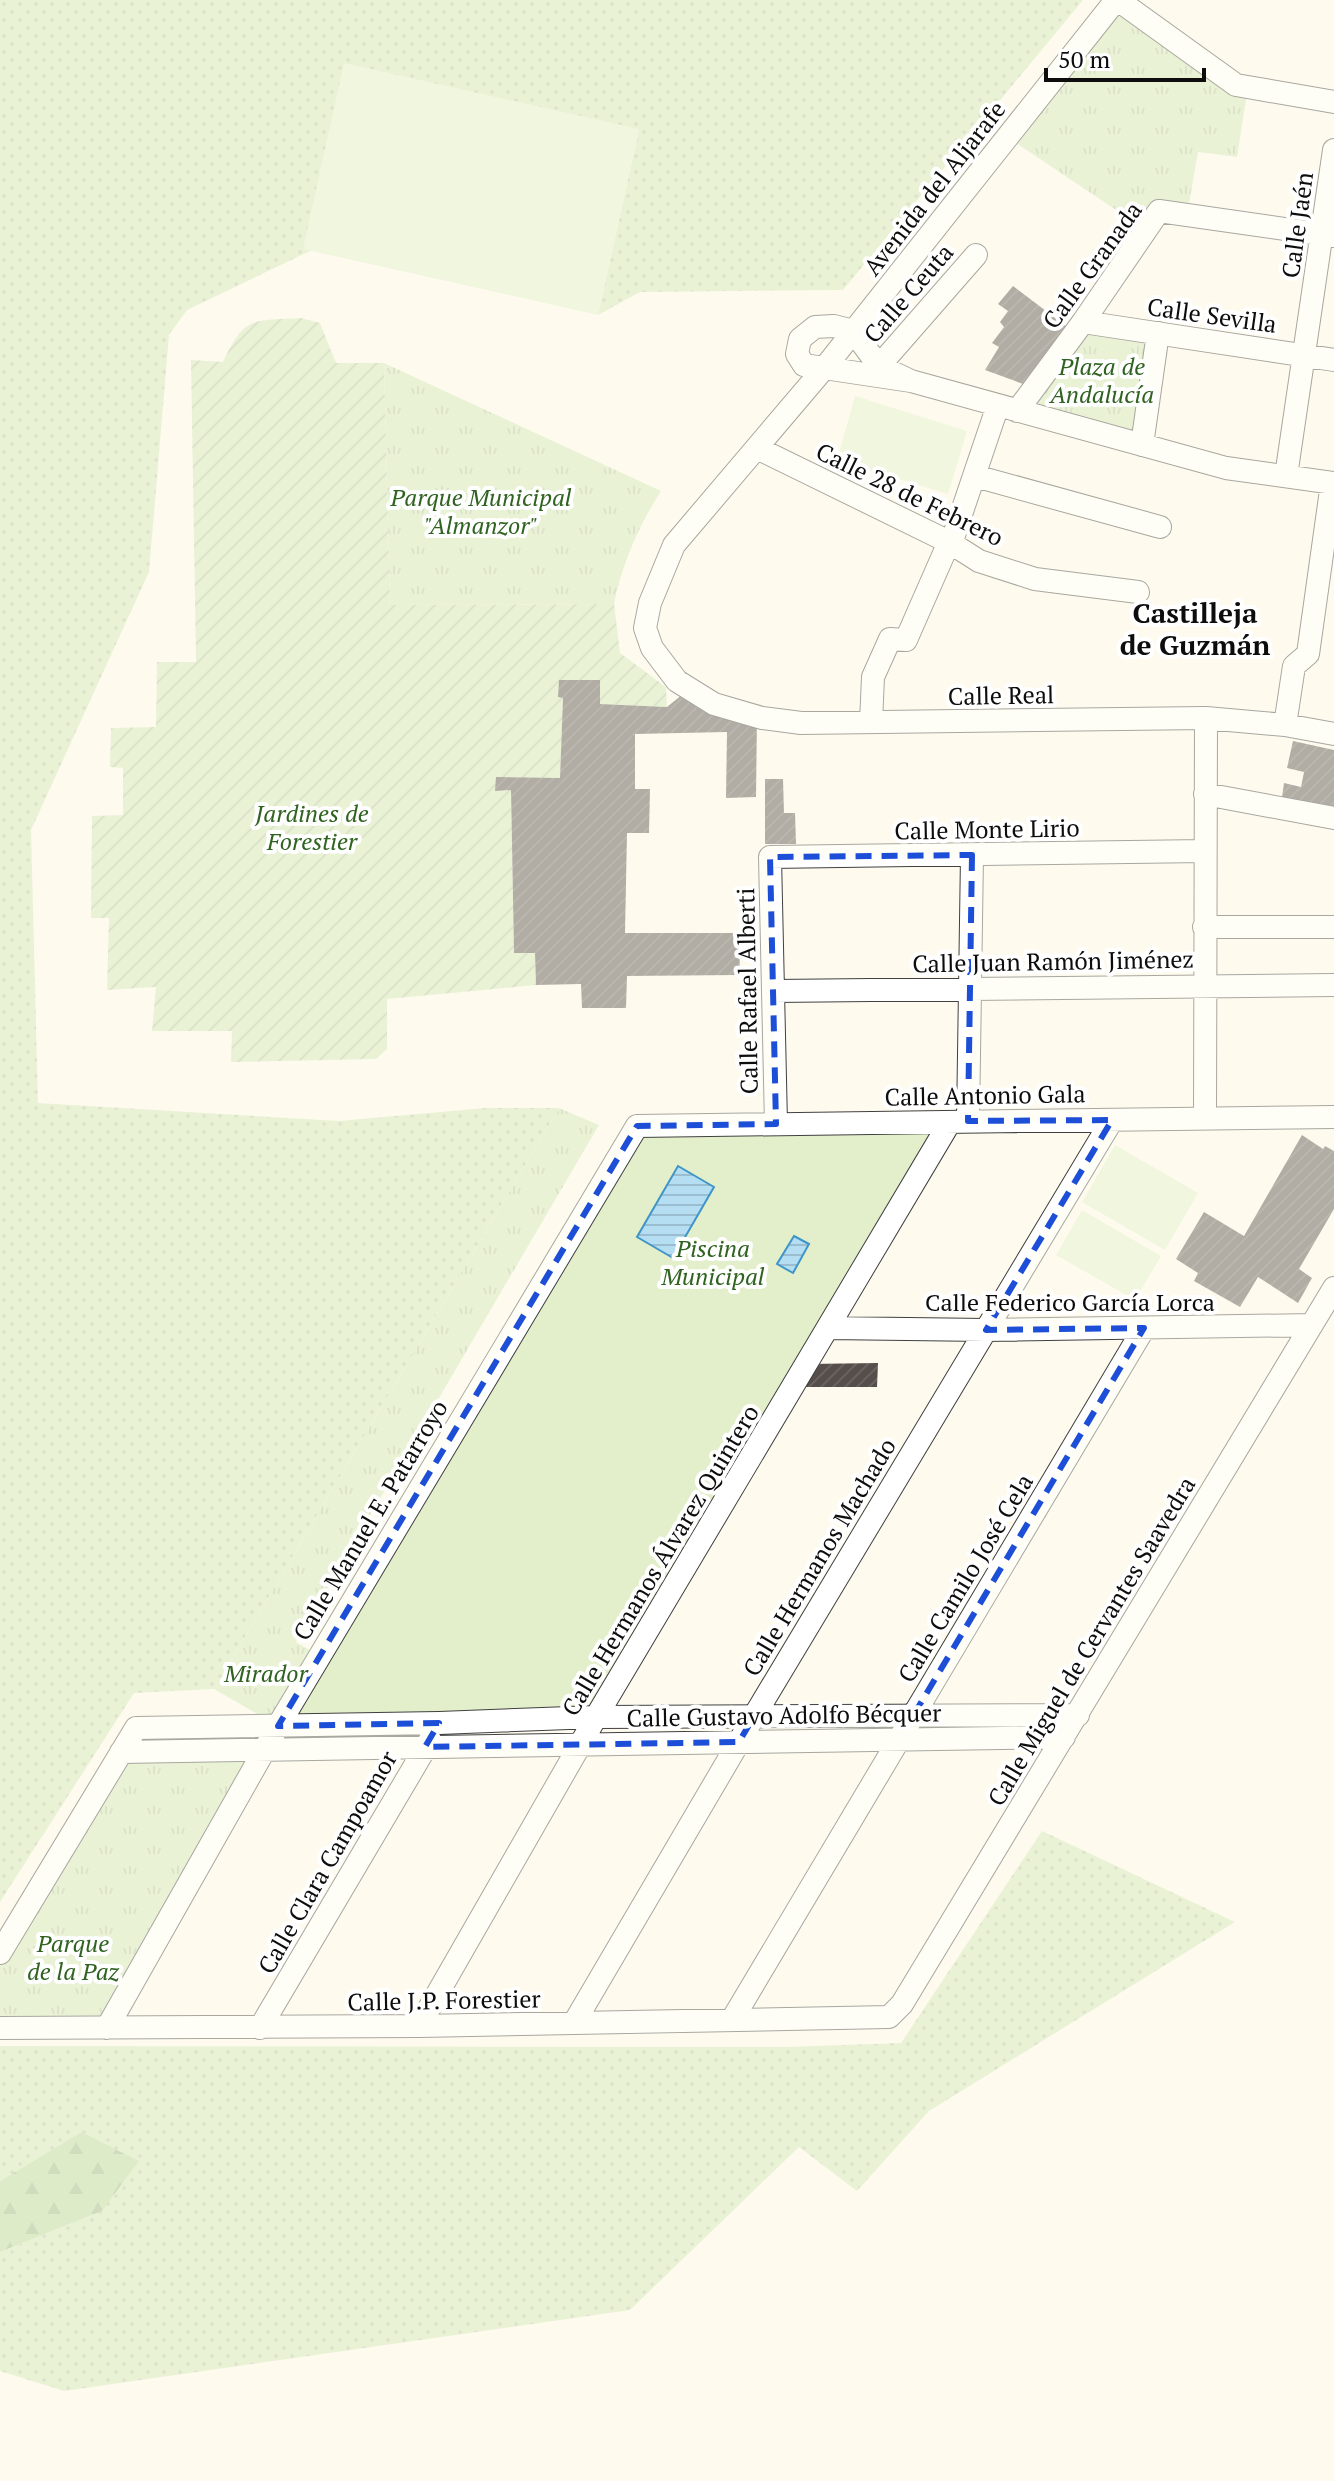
<svg xmlns="http://www.w3.org/2000/svg" width="1334" height="2481" font-family="'PT Serif',serif">
<defs>
<pattern id="grass-dots" width="8" height="8" patternUnits="userSpaceOnUse" patternTransform="scale(2)"><rect width="8" height="8" fill="#d2e7b9"/><path d="M2 2h.1M6 6h.1" fill="none" stroke="#b3c59e" stroke-width="1.8" stroke-linecap="round"/></pattern>
<pattern id="forest-firs" width="22" height="20" patternUnits="userSpaceOnUse" patternTransform="scale(2)"><rect width="22" height="20" fill="#b7d799"/><path d="M5 1l3.5 6h-7zM16 11l3.5 6h-7z" fill="#9cb783"/></pattern>
<pattern id="park-tufts" width="24" height="20" patternUnits="userSpaceOnUse" patternTransform="scale(2)"><rect width="24" height="20" fill="#d2e7b9"/><path d="M3 7l-1-3M5 7V3M7 7l1-3M15 17l-1-3M17 17v-4M19 17l1-3" fill="none" stroke="#b3c59e"/></pattern>
<pattern id="garden-furrows" width="10" height="10" patternUnits="userSpaceOnUse" patternTransform="scale(2)"><rect width="10" height="10" fill="#d2e7b9"/><path d="M-1 1l2-2M0 10L10 0M9 11l2-2" fill="none" stroke="#b3c59e"/></pattern>
<pattern id="water-rules" width="6" height="5" patternUnits="userSpaceOnUse" patternTransform="scale(2)"><rect width="6" height="5" fill="#b5def3"/><path d="M0 2.5h6" fill="none" stroke="#9abdcf"/></pattern>
<pattern id="building-hatch" width="6" height="6" patternUnits="userSpaceOnUse" patternTransform="scale(2)"><rect width="6" height="6" fill="#554e4a"/><path d="M-1 1l2-2M0 6l6-6M5 7l2-2" fill="none" stroke="#686360"/></pattern>
</defs>
<rect width="100%" height="100%" fill="#fefbee"/>
<path fill="url(#grass-dots)" d="M0 0H1083L843 290 640 292 598 315 639 129 310 251 187 310 169 335 149 572 31 830 38 1103 339 1121 485 1108H559L214 1689 134 1693 0 1902Z
M1042 1831 1235 1922 929 2111 857 2191 799 2147 630 2310 64 2391 0 2371V2252L102 2211 81 2132 0 2181V2046L786 2047 901 2043Z"/>
<path fill="url(#forest-firs)" d="M81 2132 139 2161 102 2211 0 2252V2181Z"/>
<path fill="url(#park-tufts)" d="M1116 0 1248 87 1237 157 1198 152 1187 215 1159 211 1146 230 1007 137Z
M1083 322 1158 333 1142 445 1017 411Z
M384 363 661 491C639 525 622 564 614 604L390 605Z
M559 1108 599 1125 296 1642 320 1656 278 1726 214 1689Z
M264 1749 107 2028H0V1953L121 1752Z"/>
<path fill="url(#garden-furrows)" d="M301 318 320 323 336 363H384L390 605 614 604 620 653 666 687 667 707 600 704V680L559 681 563 698 560 778H496V791L511 790 514 953H535L536 985 387 999V1049L376 1059 231 1062 232 1031H152L156 987 107 990 109 918H91L92 816 123 815V768L110 767 111 728 156 727 157 662H196L191 360 223 362C245 315 252 321 301 318Z"/>
<path fill="#e3efcb" d="M344 63 639 129 598 315 303 249Z
M855 396 967 431 948 494 837 460Z
M950 1122 596 1717 278 1726 637 1126Z
M1115 1145 1198 1193 1165 1250 1082 1202Z
M1082 1210 1161 1256 1135 1300 1056 1255Z"/>
<path fill="url(#water-rules)" stroke="#3f95c7" stroke-width="2" d="M678 1166 714 1187 673 1258 637 1237Z
M794 1236 809 1244 793 1273 777 1264Z"/>
<path fill="url(#building-hatch)" d="M1013 286 1075 333 1034 388 985 370 999 347 992 343 1004 327 1000 322 1008 311 998 304Z
M559 680H600V704L667 707 683 694 757 717 756 797 726 798 727 732 635 734V789H650L649 833H627L625 933H739L740 975 627 976 626 1008H582L581 984 536 985 535 953H514L511 790 495 791 496 777 560 778 563 698 558 697Z
M1293 741 1334 750V808L1282 797 1284 783 1301 787 1304 772 1287 768Z
M765 779H783L784 813H795L796 844H765Z
M1302 1135 1323 1149 1325 1146 1334 1151V1209L1299 1269 1312 1278 1298 1303 1258 1277 1240 1307 1194 1281 1198 1273 1176 1259 1204 1212 1244 1236Z
M878 1363 877 1387H793L807 1364Z"/>
<g fill="none" stroke-linecap="round" stroke-linejoin="round">
<g stroke="#404040" stroke-width="24">
<path id="minor" d="M1116 0 826 366 674 545 650 603 645 628 652 648 677 681 714 704 762 718 801 723 1206 718 1285 725 1334 734
M1118 0 1236 85 1334 102
M1083 322 1334 360
M879 366 976 255
M911 381 879 366 853 331 834 326 815 327 800 339 797 354 804 365 911 381 1226 468 1334 483
M1017 411 1083 322 1159 211 1334 236
M1142 445 1158 333
M757 448 949 542 979 561 1035 579 1138 592
M975 476 1160 527
M1286 476 1334 150
M951 544 998 405
M871 722 873 677 890 639 906 640 949 542
M1285 725 1294 666 1308 654 1332 483
M1205 794 1334 818
M1204 927H1334
M773 991 1334 985
M1205 1118 1206 718
M968 1121 972 855
M776 1124 770 857 1205 851
M828 1328 986 1330 1311 1325
M121 1752 1064 1737
M0 1953 136 1728 439 1723 596 1717 1078 1715
M732 2020 1144 1328
M574 2023 753 1718 1112 1120
M419 2026 596 1717 950 1122
M0 2028 419 2026 889 2017 902 2004 1334 1288
M107 2028 278 1726 637 1126 1334 1117
M260 2028 430 1740"/>
</g>
<use href="#minor" stroke="#fff" stroke-width="22"/>
</g>
<path d="M0 0H1334V2481H0ZM972 855 968 1121 1112 1120 986 1330 1144 1328 913 1716 753 1718 739 1742 425 1747 439 1723 278 1726 637 1126 776 1124 770 857Z" fill="#fefbee" fill-opacity=".55" fill-rule="evenodd"/>
<path fill="none" stroke="#1d4ed8" stroke-width="6" stroke-dasharray="16 10" stroke-linejoin="round" d="M972 855 968 1121 1112 1120 986 1330 1144 1328 913 1716 753 1718 739 1742 425 1747 439 1723 278 1726 637 1126 776 1124 770 857Z"/>
<g text-anchor="middle" dominant-baseline="central" stroke-width="8" stroke-linejoin="round" paint-order="stroke">
<g font-size="24" fill="#0d0d0d" stroke="#fff">
<text transform="translate(934 188) rotate(-52)">Avenida del Aljarafe</text>
<text transform="translate(1297 225) rotate(-82)">Calle Jaén</text>
<text transform="translate(1092 265) rotate(-54)">Calle Granada</text>
<text transform="translate(908 293) rotate(-49)">Calle Ceuta</text>
<text transform="translate(1212 315) rotate(8)">Calle Sevilla</text>
<text transform="translate(910 494) rotate(26)">Calle 28 de Febrero</text>
<text transform="translate(1001 695) rotate(-1)">Calle Real</text>
<text transform="translate(987 829) rotate(-1)">Calle Monte Lirio</text>
<text transform="translate(1053 961) rotate(-1)">Calle Juan Ramón Jiménez</text>
<text transform="translate(747 991) rotate(-91)">Calle Rafael Alberti</text>
<text transform="translate(985 1095) rotate(-1)">Calle Antonio Gala</text>
<text x="1070" y="1302">Calle Federico García Lorca</text>
<text transform="translate(370 1520) rotate(-59)">Calle Manuel E. Patarroyo</text>
<text transform="translate(819 1557) rotate(-59)">Calle Hermanos Machado</text>
<text transform="translate(660 1560) rotate(-59)">Calle Hermanos Álvarez Quintero</text>
<text transform="translate(965 1578) rotate(-59)">Calle Camilo José Cela</text>
<text transform="translate(1091 1641) rotate(-59)">Calle Miguel de Cervantes Saavedra</text>
<text transform="translate(784 1715) rotate(-1)">Calle Gustavo Adolfo Bécquer</text>
<text transform="translate(327 1862) rotate(-60)">Calle Clara Campoamor</text>
<text transform="translate(444 2000) rotate(-1)">Calle J.P. Forestier</text>
</g>
<g font-size="24" font-style="italic" fill="#306220" stroke="#fff">
<text x="1102" y="366">Plaza de<tspan x="1102" dy="28">Andalucía</tspan></text>
<text x="481" y="497">Parque Municipal<tspan x="481" dy="28">"Almanzor"</tspan></text>
<text x="312" y="813">Jardines de<tspan x="312" dy="28">Forestier</tspan></text>
<text x="713" y="1248">Piscina<tspan x="713" dy="28">Municipal</tspan></text>
<text x="266" y="1673">Mirador</text>
<text x="73" y="1943">Parque<tspan x="73" dy="28">de la Paz</tspan></text>
</g>
<g font-size="28" font-weight="bold" fill="#0d0d0d" stroke="#fff">
<text x="1195" y="612">Castilleja<tspan x="1195" dy="32">de Guzmán</tspan></text>
</g>
</g>
<path d="M1046 68v12h158v-12" fill="none" stroke="#0d0d0d" stroke-width="4"/>
<text x="1058" y="68" font-size="24" fill="#0d0d0d" stroke="#ffffff" stroke-width="6" paint-order="stroke">50 m</text>
</svg>
